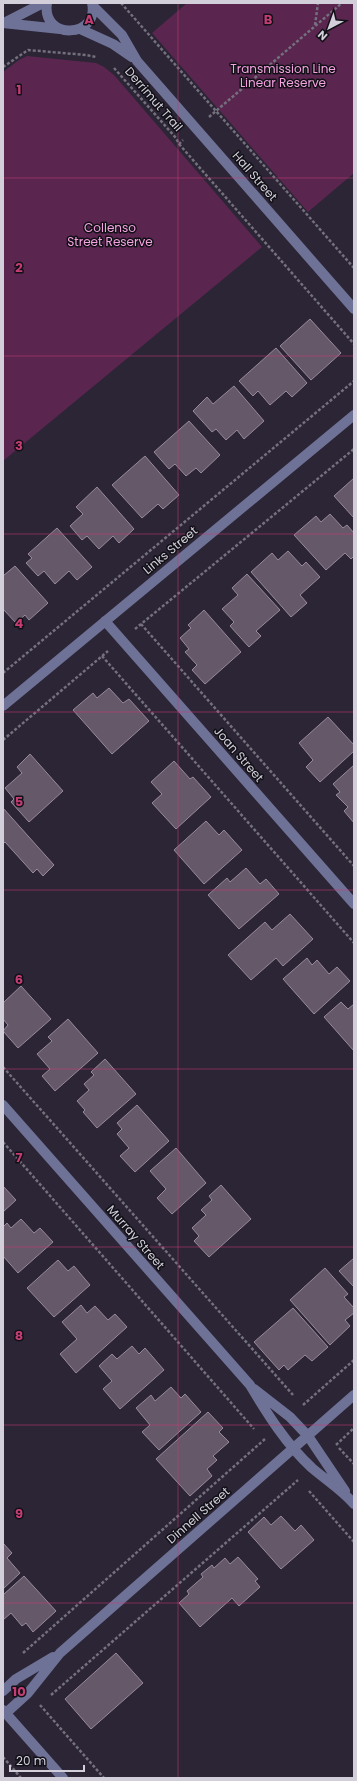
<svg xmlns="http://www.w3.org/2000/svg" width="357" height="1781" font-family="Poppins,sans-serif">
<rect width="100%" height="100%" fill="#2b2535"/>
<path fill="#5a264f" d="M187 3H354V173L308 212 152 33Z
M27 56 96 63 104 67 114 75 262 247 3 461V72L19 60Z"/>
<path fill="#655868" stroke="#988a9c" d="M310 319 341 353 311 380 280 346Z
M276 348 307 383 292 397 286 391 270 405 258 391 253 396 239 381Z
M234 386 264 421 244 439 237 430 226 440 216 429 212 432 193 411 207 397 213 404Z
M189 421 220 455 201 473 196 468 186 476 175 464 169 469 154 452Z
M145 456 179 495 163 509 158 504 142 518 112 485Z
M354 478V518L334 496Z
M97 487 134 529 119 543 113 536 99 549 87 536 82 540 70 526 83 514 76 507Z
M330 514 343 528 347 525 354 533V556L351 559 345 553 326 570 294 535 316 516 321 522Z
M57 528 92 567 77 580 69 571 55 584 44 571 38 576 26 563 32 558 28 554Z
M288 551 302 566 306 562 320 577 300 595 307 603 291 617 251 572 272 553 278 560Z
M15 566 48 603 29 620 25 615 16 623 3 609V576Z
M247 574 280 610 256 631 261 636 249 647 230 626 234 622 222 609 238 595 232 588Z
M204 610 241 652 205 684 192 670 197 665 185 652 189 649 180 638 191 628 188 625Z
M109 688 123 703 129 699 149 721 112 754 73 710 93 693 97 698Z
M328 717 354 745V751L320 782 306 767 313 760 299 743Z
M30 754 63 791 29 822 11 802 14 799 5 788 22 773 17 767Z
M174 761 190 779 193 777 211 797 176 829 152 803 162 794 151 782Z
M354 765V823L344 811 348 807 336 795 340 792 333 784Z
M3 808 54 865 43 876 37 869 33 873 5 842 3 844Z
M206 821 219 835 224 830 242 850 204 884 174 850Z
M246 868 260 884 266 879 279 894 239 929 208 895 227 878 230 882Z
M290 914 313 939 283 966 276 958 251 980 228 955 265 922 272 930Z
M307 958 312 965 317 960 329 974 337 967 350 981 314 1014 283 979Z
M21 986 51 1019 18 1048 3 1031 8 1025 3 1019V1003Z
M341 1002 348 1009 354 1004V1051L324 1017Z
M68 1019 98 1053 55 1091 42 1076 50 1069 37 1054 52 1041 48 1037Z
M105 1059 136 1094 97 1128 83 1112 85 1110 77 1101 89 1090 84 1084 94 1075 91 1072Z
M137 1105 169 1141 135 1172 120 1156 129 1148 117 1134 122 1129 117 1123Z
M176 1148 206 1183 172 1214 157 1198 166 1189 150 1171Z
M221 1185 251 1219 209 1257 194 1241 199 1236 192 1228 206 1215 201 1210 212 1200 209 1196Z
M3 1186 16 1200 3 1212Z
M21 1219 34 1233 40 1228 53 1242 18 1273 3 1256V1227L7 1223 11 1228Z
M354 1258V1287L339 1271Z
M58 1260 68 1271 74 1266 90 1285 54 1317 27 1288Z
M325 1268 348 1294 344 1297 354 1308V1313L345 1320 350 1326 330 1345 290 1300Z
M81 1305 87 1313 95 1306 108 1320 115 1314 127 1327 76 1373 60 1354 77 1339 62 1322Z
M293 1308 328 1347 312 1361 305 1355 288 1370 284 1365 279 1370 254 1342Z
M132 1346 139 1354 145 1348 164 1370 120 1409 103 1389 112 1381 99 1366 112 1354 117 1359Z
M171 1387 181 1398 185 1394 201 1412 159 1450 142 1432 150 1425 136 1408 151 1395 155 1401Z
M208 1412 223 1428 219 1432 229 1442 213 1456 217 1460 207 1469 212 1476 190 1496 156 1459Z
M281 1516 295 1531 301 1525 314 1540 281 1569 248 1532 264 1517 271 1525Z
M3 1543 12 1553 7 1558 20 1573 3 1589Z
M238 1557 258 1579 255 1581 260 1587 239 1606 232 1598 200 1627 179 1603 189 1594 187 1591 203 1577 201 1574 212 1565 214 1568 225 1558 230 1564Z
M24 1576 56 1611 33 1632 26 1623 22 1626 11 1613 3 1620V1595Z
M116 1653 143 1683 91 1729 65 1699Z"/>
<g fill="none" stroke-linecap="round" stroke-linejoin="round">
<path stroke="#74707d" stroke-width="2.5" stroke-dasharray="3 2" stroke-linecap="butt" d="M121 3 354 268
M315 25 318 3
M3 67 28 50 86 55 96 57
M114 68 176 138 179 144 183 140
M209 117 342 3
M179 144 354 344
M141 624 354 866
M135 629 354 449
M102 656 354 943
M3 673 354 381
M3 740 108 651
M3 1067 293 1395
M3 1142 254 1429
M303 1405 354 1360
M336 1445 354 1428
M339 1448 354 1464
M309 1491 354 1542
M23 1653 265 1439
M51 1695 298 1480
M40 1705 104 1778
M3 1757 21 1778"/>
<path stroke="#6f7297" stroke-width="10" d="M47 3C41 41 100 38 92 3
M93 6 122 35 137 61 354 309
M6 22 43 3
M3 23 60 29
M80 29 113 44 132 57
M105 621 354 904
M3 706 354 415
M3 1105 250 1385C268 1415 286 1444 312 1468 326 1480 342 1490 354 1504
M254 1389 290 1417 308 1436 345 1491
M3 1691 16 1679 53 1657
M3 1710 63 1778
M6 1713 28 1693 60 1653 354 1395"/>
</g>
<path fill="none" stroke="#c53d74" stroke-width="1" stroke-opacity="0.55" d="M178 3V1778M3 178H354M3 356H354M3 534H354M3 712H354M3 890H354M3 1069H354M3 1247H354M3 1425H354M3 1603H354"/>
<g text-anchor="middle" dominant-baseline="central" stroke-width="3" stroke-linejoin="round" paint-order="stroke">
<g font-size="12" fill="#f4a2e0" stroke="#121017">
<text x="283" y="68">Transmission Line<tspan x="283" dy="14">Linear Reserve</tspan></text>
<text x="110" y="227">Collenso<tspan x="110" dy="14">Street Reserve</tspan></text>
</g>
<g font-size="12" fill="#d2cfda" stroke="#121017">
<text transform="translate(154 99) rotate(49)">Derrimut Trail</text>
<text transform="translate(255 176) rotate(49)">Hall Street</text>
<text transform="translate(170 550) rotate(-40)">Links Street</text>
<text transform="translate(239 754) rotate(49)">Joan Street</text>
<text transform="translate(136 1237) rotate(49)">Murray Street</text>
<text transform="translate(198 1515) rotate(-41)">Dinnell Street</text>
</g>
</g>
<g font-size="13" text-anchor="middle" font-weight="bold" fill="#c53d74" stroke="#121017" stroke-width="3" stroke-linejoin="round" paint-order="stroke">
<text x="89" y="24">A</text>
<text x="268" y="24">B</text>
<text x="19" y="94">1</text>
<text x="19" y="272">2</text>
<text x="19" y="450">3</text>
<text x="19" y="628">4</text>
<text x="19" y="806">5</text>
<text x="19" y="984">6</text>
<text x="19" y="1162">7</text>
<text x="19" y="1340">8</text>
<text x="19" y="1518">9</text>
<text x="19" y="1696">10</text>
</g>
<rect width="357" height="1781" fill="none" stroke="#d2cfda" stroke-width="8"/>
<g transform="translate(329 28) rotate(221)" stroke="#121017" stroke-width="3" paint-order="stroke">
<path d="M0-3L7 15L0 10L-7 15Z" fill="#d2cfda"/>
<text y="-6" font-size="11" font-weight="bold" text-anchor="middle" fill="#d2cfda">N</text>
</g>
<path d="M10 1765v6h74v-6" fill="none" stroke="#d2cfda" stroke-width="2"/>
<text x="16" y="1765" font-size="12" fill="#d2cfda" stroke="#121017" stroke-width="3" paint-order="stroke">20 m</text>
</svg>
